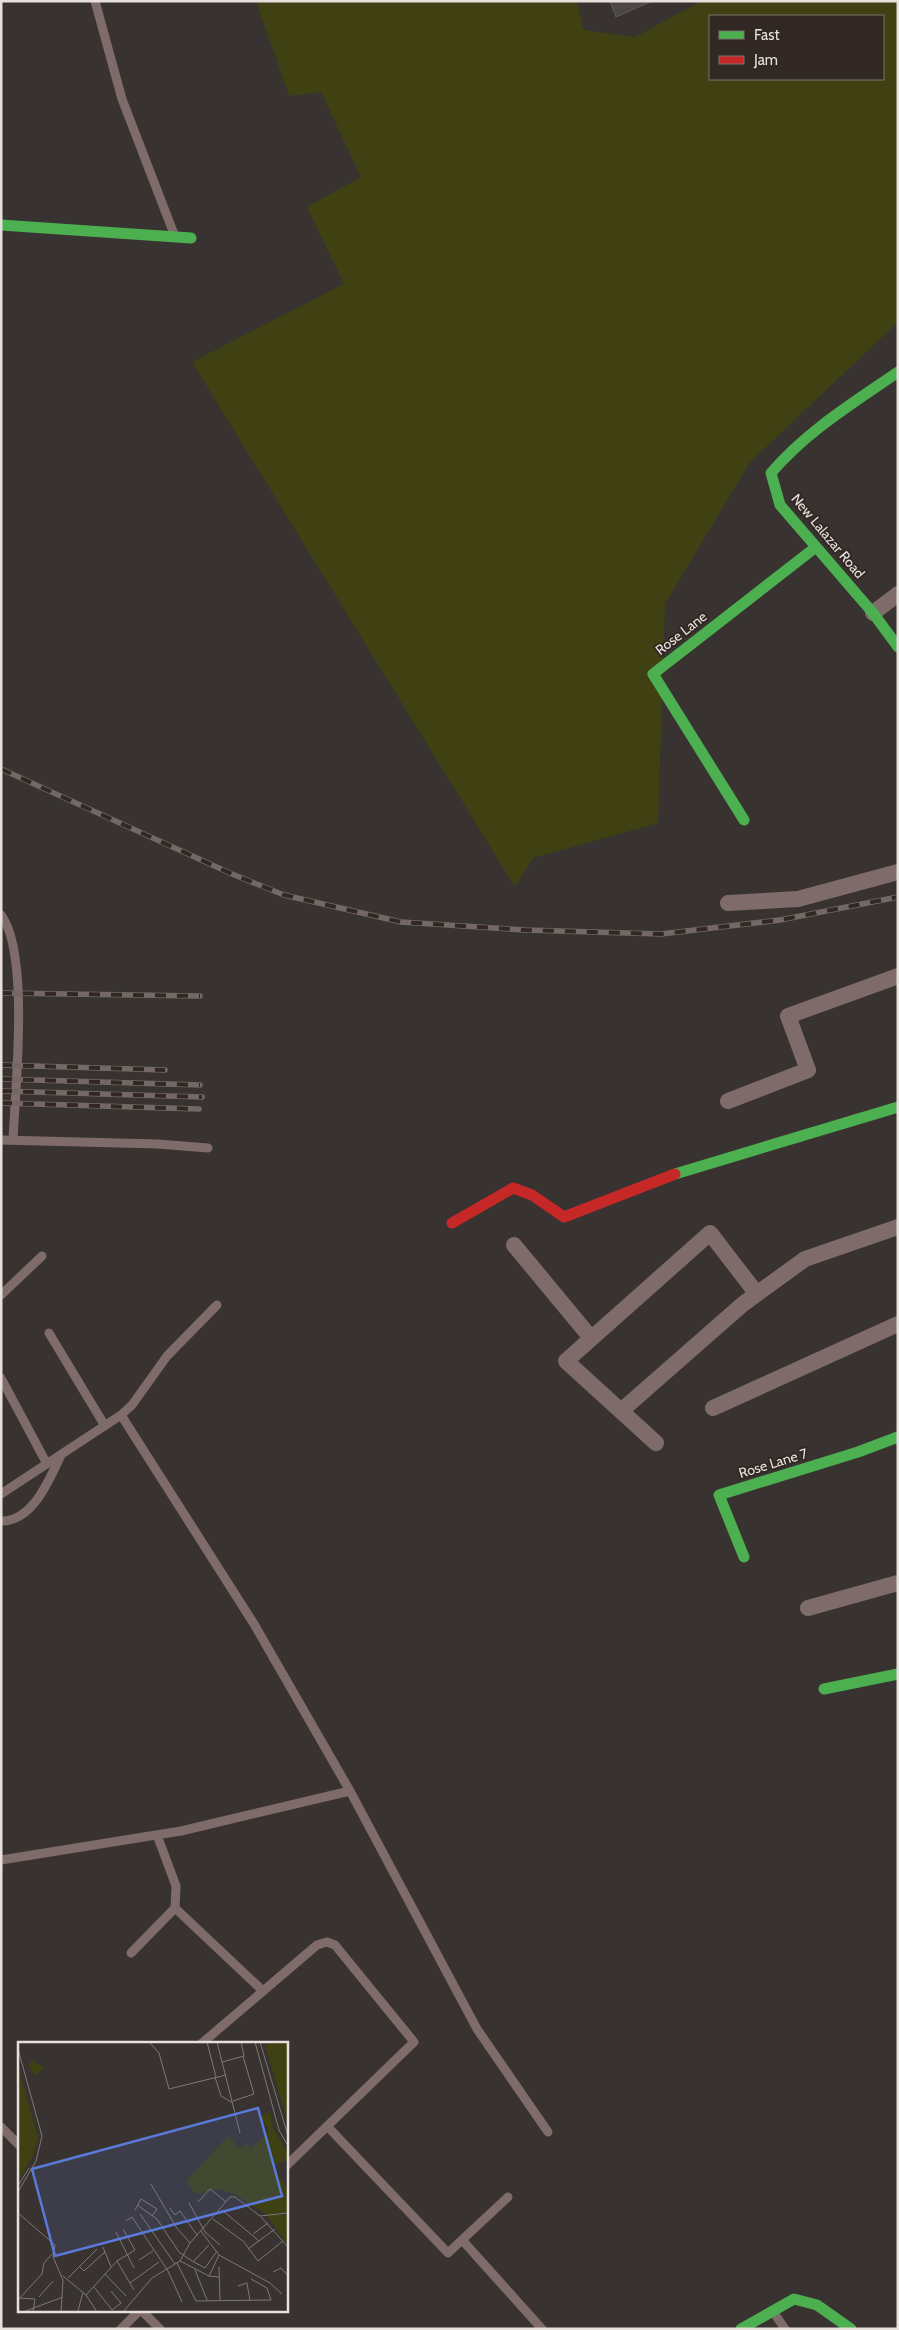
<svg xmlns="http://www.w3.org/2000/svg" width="899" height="2330" font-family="Cabin,sans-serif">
<rect width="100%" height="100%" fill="#383330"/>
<path fill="#3f4113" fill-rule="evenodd" d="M256 1H577L583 30 635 37 702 1H898V322L750 462 665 604 658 823 533 858 515 887 192 362 344 284 307 207 361 177 321 92 289 96ZM710 16H883V79H710Z"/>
<path fill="#4c4746" stroke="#615c5a" d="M610 1H652L616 17Z"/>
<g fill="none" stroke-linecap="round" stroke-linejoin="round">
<path stroke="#7f6c6a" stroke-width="9" d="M95 1 122 99 174 234
M1 915C30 953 15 1091 13 1140
M1 1140 158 1144 208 1148
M1 1295 42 1256
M49 1333 105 1426
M1 1378 47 1464
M121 1415 254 1624 350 1791 477 2029 548 2132
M1 1494 121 1415 132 1405 167 1356 217 1305
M1 1521C33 1522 50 1478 61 1455
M1 1860 181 1831 350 1791
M175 1908 262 1990
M131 1953 175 1908 176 1886 157 1835
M201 2044 317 1945 327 1942 335 1945 414 2042 286 2166
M327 2126 448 2253 508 2197
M1 2127 19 2145
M463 2241 542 2329
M142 2311 160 2329
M774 2313 785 2329
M121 2329 139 2311"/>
<path stroke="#7f6c6a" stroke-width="16" d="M873 613 898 594
M728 903 798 899 898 872
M728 1101 808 1070 788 1016 898 976
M514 1245 591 1338
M713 1408 898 1324
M621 1411 743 1304 805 1259 898 1227
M656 1443 566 1361 710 1233 757 1294
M808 1608 898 1583"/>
<path stroke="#4caf50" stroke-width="11" d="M1 225 191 238
M898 372C853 403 807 431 771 473L780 505 873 613 898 647
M744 820 653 674 816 547
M675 1174 898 1107
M744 1557 719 1495 858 1452 898 1437
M824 1689 898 1674
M741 2329 794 2299 817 2305 851 2329"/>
<path stroke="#c62828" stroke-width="11" d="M452 1223 513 1188 532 1195 564 1217 675 1174"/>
<g stroke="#746866" stroke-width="5.5">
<path id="rail" d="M1 769 232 874 284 895 401 922 525 930 661 934 780 920 898 897
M1 993 200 996
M1 1065 165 1070
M1 1079 200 1085
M1 1091 202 1097
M1 1103 199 1109"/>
</g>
<use href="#rail" stroke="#312823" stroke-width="4" stroke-dasharray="11" stroke-linecap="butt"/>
</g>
<g text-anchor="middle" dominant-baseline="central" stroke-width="4" stroke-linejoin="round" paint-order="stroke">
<g font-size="14" fill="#e7e0dd" stroke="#312823">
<text transform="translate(828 536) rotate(50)">New Lalazar Road</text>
<text transform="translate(681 633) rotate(-38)">Rose Lane</text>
<text transform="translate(773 1463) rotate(-17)">Rose Lane 7</text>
</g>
</g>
<g transform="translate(18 2042)">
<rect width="270" height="270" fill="#383330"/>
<path d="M270 0V82L247 3ZM14 18 27 26 17 34 10 24ZM0 24 20 95 16 111 0 140ZM252 69 255 86 270 111V118L253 124 270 147V170L253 172 270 173V203L248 172 215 151 199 147 178 152 168 139 210 94 222 107 228 102 233 106 251 89 242 75Z" fill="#3f4113"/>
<path fill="none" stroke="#7e7875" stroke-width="1" d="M131 0 141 11 151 47 208 33M189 0 198 35M199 0 222 91M237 0 261 88 270 104M242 0 270 94M0 7 24 94 18 119 0 150M204 20 226 14 223 0M197 35 203 54 215 61M215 59 236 52 225 14M133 142 158 185 172 201M0 144 11 126M180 160 192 147 208 160M171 161 187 190 202 203M119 163 139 177 161 210 174 219 187 226 199 209M152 166 157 173 162 169 179 193M117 168 123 157 139 167 134 174M204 168 241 199M0 171 37 203 35 215 45 238 43 270M122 172 157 222M243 175 270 205M195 177 226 200 240 219 265 199M108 179 114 175 150 229 164 260M183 189 201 213 191 234M98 190 116 226M235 192 250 181M85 205 93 225M230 207 257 187M201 213 252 241 264 252M121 218 135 209M99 219 116 248M162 219 191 234 201 235M175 220 191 203M159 221 178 259 253 258 249 246 233 237M61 224 66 229 87 210M201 225 202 259M177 228 189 258M255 230 263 226 270 234M87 232 108 254M45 234 68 253 79 270M50 236 79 207M112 241 141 220M220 244 229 241 232 259M76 245 94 268 103 261 93 249M68 253 99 219 117 208 105 187M21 255 35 239M2 256 17 257 15 270M0 258 24 232 26 221 35 211M60 269 65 250M5 270 45 255M105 270 134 236 162 219 172 201 212 155H217L242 174 270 171"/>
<path fill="#5a7ada" fill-opacity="0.15" stroke="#5a7ada" stroke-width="2.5" d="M240 66 264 154 37 214 14 127Z"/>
<rect width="270" height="270" fill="none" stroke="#e7e0dd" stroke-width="2.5"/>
</g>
<rect width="899" height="2330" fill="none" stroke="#e7e0dd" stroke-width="5"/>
<rect x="709" y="15" width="175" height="65" fill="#312823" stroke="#7a726d"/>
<rect x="719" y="31" width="25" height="8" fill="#4caf50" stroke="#7a726d"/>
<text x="754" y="40" font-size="15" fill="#e7e0dd">Fast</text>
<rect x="719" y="56" width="25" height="8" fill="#c62828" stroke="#7a726d"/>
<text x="754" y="65" font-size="15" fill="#e7e0dd">Jam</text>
</svg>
